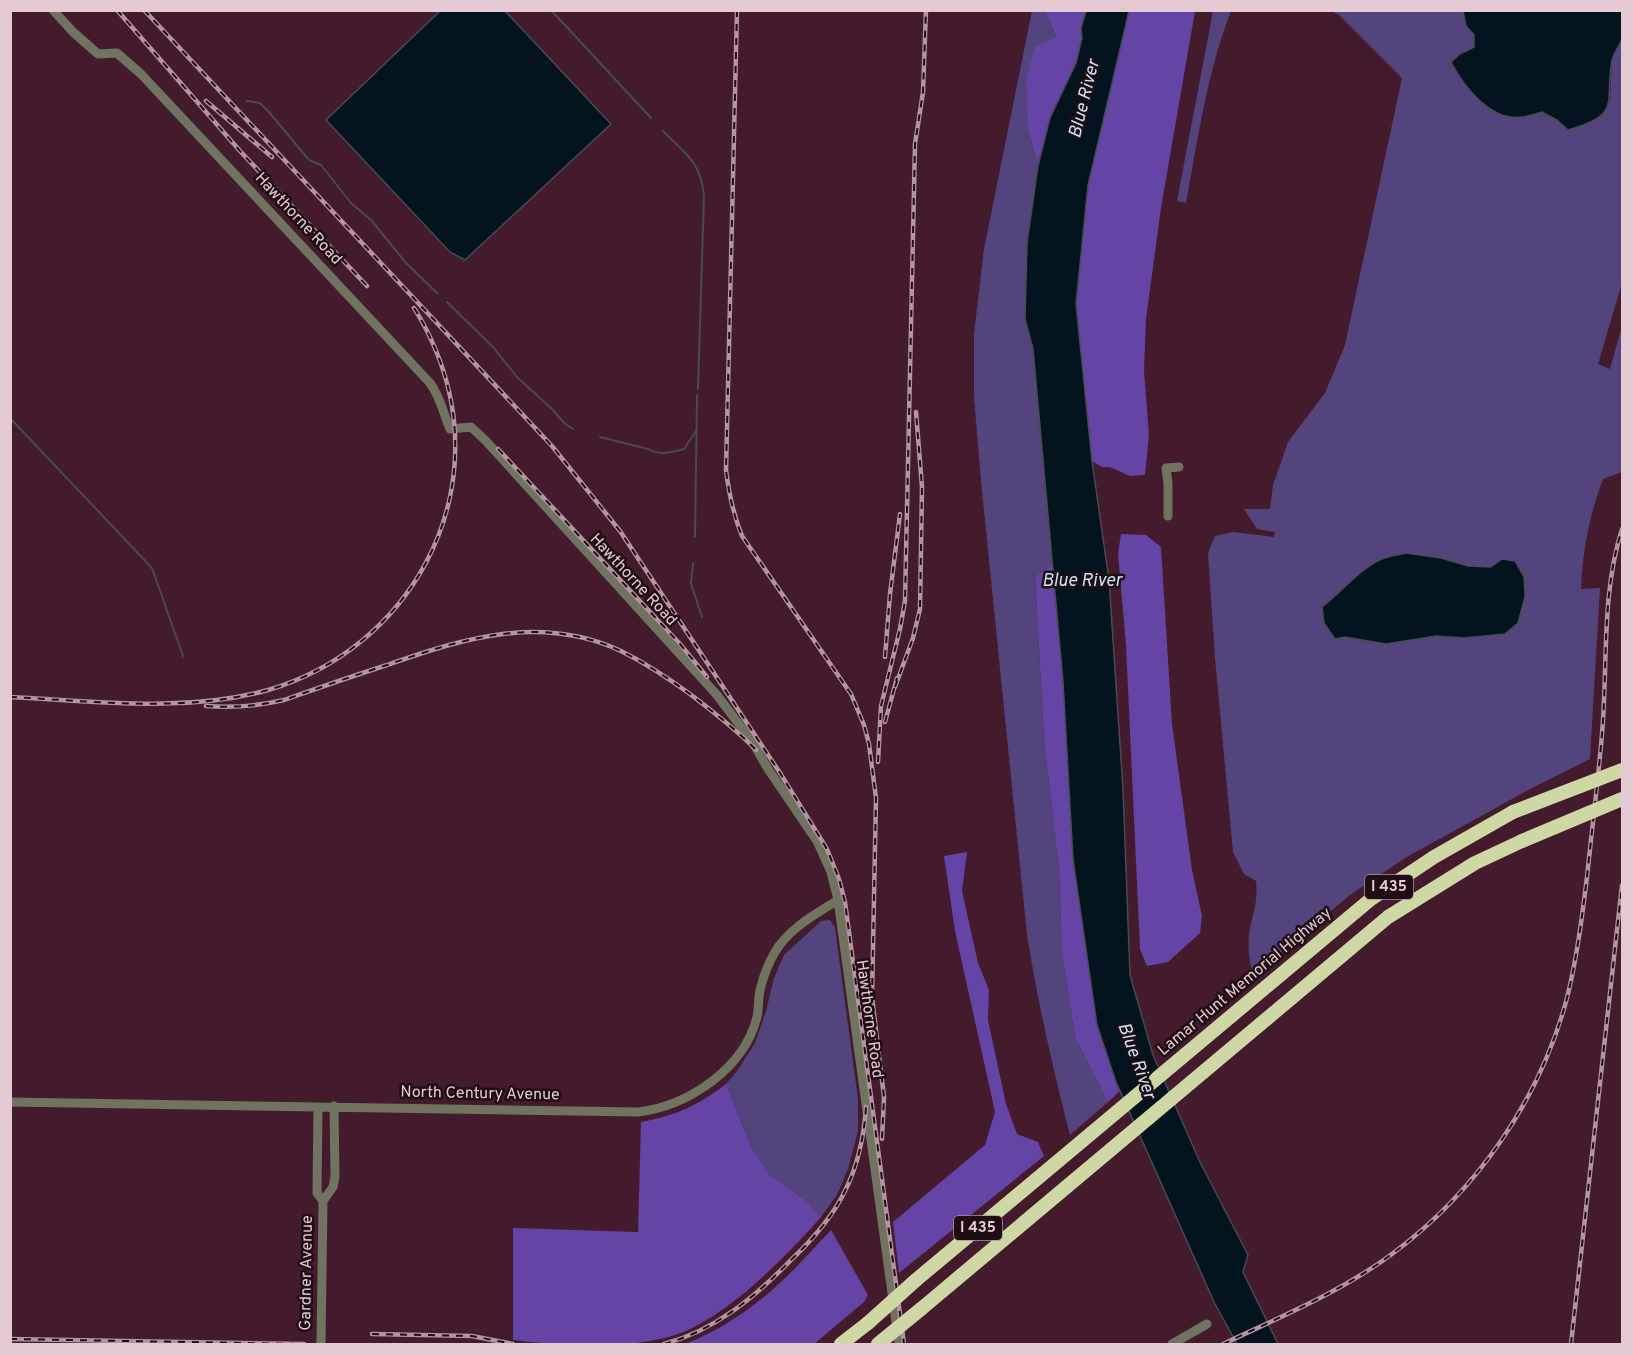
<svg xmlns="http://www.w3.org/2000/svg" width="1633" height="1355" font-family="Overpass,sans-serif">
<rect width="100%" height="100%" fill="#441b2d"/>
<path fill="#54447d" d="M1032 11H1045L1056 37 1028 130 1038 166 1027 243 1025 319 1033 349 1052 565 1035 578 1044 740 1059 872 1062 953 1075 1038 1108 1102 1070 1135C1053 1069 1038 1003 1027 935L981 481 974 397V334L984 249Z
M1213 11H1231C1207 73 1198 138 1186 203L1177 201Z
M1331 11H1463L1466 26 1474 35V47L1460 54 1451 62 1460 78 1477 97 1522 118 1542 112 1557 120 1568 129 1601 116 1610 102 1612 59 1622 37V283L1598 364 1610 369 1622 326V472L1603 479C1589 517 1583 548 1581 589L1600 588 1590 759 1532 788 1405 858 1350 895 1253 976C1249 960 1247 945 1250 928 1254 908 1258 903 1256 881L1244 874 1233 852 1215 658 1208 553 1215 536 1233 532 1274 537 1275 532 1257 529 1244 509H1270L1273 485 1288 442 1325 393 1345 345 1402 78 1339 15Z
M830 920 835 928 858 1099V1131L848 1169 837 1195 821 1217 807 1201 769 1174 750 1144 726 1084 737 1071 755 1043 766 1011 774 978 784 955 821 921Z"/>
<path fill="#6444a4" d="M1045 11H1086L1081 28 1082 38 1076 63 1050 118 1038 166 1028 130 1026 78 1035 47 1056 37Z
M1129 11H1195L1161 208 1146 319 1144 371 1149 435 1145 475 1130 476 1110 467H1102L1092 461 1076 304 1088 185Z
M1121 534 1146 535 1161 547 1172 724 1192 870 1202 916 1200 933 1168 962 1147 966 1140 949 1126 645 1118 554Z
M1052 565 1063 681 1116 1082 1120 1091 1108 1102 1075 1038 1062 953 1059 872 1044 740 1035 577Z
M967 852 962 891 978 963 989 990 988 1020 1006 1104 1017 1134 1038 1142 1044 1156 899 1273 893 1222 985 1145 995 1112 955 931 944 856Z
M726 1084 750 1144 769 1174 807 1201 821 1217C786 1257 723 1321 672 1336 622 1350 564 1346 513 1340V1228L638 1232 641 1122C677 1115 697 1106 726 1084Z
M831 1230 868 1295 864 1302 814 1344H685C728 1328 768 1297 799 1264 810 1253 820 1241 831 1230Z"/>
<path fill="#04141e" stroke="#484a54" stroke-width="1.5" d="M505 11 611 124 465 260 450 252 326 120 440 11Z
M1086 11H1129L1088 185 1076 304 1092 461 1109 580 1123 789 1130 975 1153 1055 1199 1160 1248 1255 1243 1272 1278 1344H1237L1214 1302 1116 1082 1097 1025 1073 859 1063 681 1033 349 1025 319 1027 243 1038 166 1050 118 1076 63 1082 38 1081 28Z
M1463 11H1622C1623 19 1624 30 1622 39 1619 46 1614 53 1612 60 1604 104 1623 114 1568 130L1557 120 1542 112C1536 114 1529 116 1523 117 1491 122 1464 87 1451 62L1460 54 1474 47V35L1466 26Z
M1406 553 1441 558 1468 566 1491 567 1502 559 1515 561 1524 577 1525 597 1518 623 1505 634 1464 638 1436 636 1386 644 1345 637 1335 639 1324 623 1322 607C1342 592 1359 569 1382 559 1389 556 1398 555 1406 553Z"/>
<g fill="none" stroke-linecap="round" stroke-linejoin="round">
<path stroke="#484a54" stroke-width="2" d="M551 10 651 118
M247 101 260 103 269 112 309 160 321 165 351 203 371 220 406 263 437 293
M663 131C685 153 701 162 704 196L698 389
M447 302 493 347 517 377 553 410 564 423 573 429
M10 418 152 568 183 656
M600 437 648 449C660 456 672 452 684 449L696 431
M695 537 697 395
M693 563 691 584 702 617"/>
<path stroke="#6f735f" stroke-width="9" d="M53 10 73 32 98 54 117 53 141 74 430 383C441 398 443 413 450 429L471 427 486 441 717 695 753 743 768 769 817 841 831 872 838 900 899 1344
M1168 516V483L1166 468 1179 467
M10 1102 638 1112C688 1106 744 1069 757 1017 759 1009 758 999 760 990 763 978 769 962 775 952 789 928 816 914 838 900
M318 1107 317 1193 323 1201
M321 1344 323 1201 333 1187 335 1177 334 1106
M1172 1344 1207 1324"/>
<path stroke="#cfd7a5" stroke-width="14" d="M916 1280 1371 899 1434 857 1513 812
M921 1309 1388 917 1475 863 1522 841
M841 1344 868 1323"/>
<g stroke="#b494a1" stroke-width="4.5">
<path id="rail" d="M117 10 240 151 367 286
M144 10 552 446 620 531 780 773 827 849 839 879 845 902 904 1344
M737 10 726 470C729 494 733 514 742 536L851 694 864 725 869 744 876 798 872 997 884 1097 882 1139
M206 101 272 157
M498 449 680 644 707 677
M885 657 890 594 900 514
M895 687 913 638 920 609 922 487 916 412
M10 697C95 701 185 713 268 690 409 649 491 501 440 361 433 342 425 325 414 308
M206 706C233 708 258 706 284 700 318 688 353 676 387 665 464 638 541 614 621 651 645 663 668 678 690 694 713 712 736 729 756 750
M885 722 897 678
M878 762 881 706 900 629 905 601 915 144 923 92 926 10
M372 1334 472 1336 513 1344
M10 1339 304 1344
M664 1344C716 1330 755 1297 792 1259 813 1239 832 1218 845 1191 858 1165 864 1137 866 1107
M1223 1344C1280 1317 1341 1292 1392 1254 1476 1192 1540 1100 1567 998 1577 958 1582 917 1587 877 1592 829 1598 782 1602 734 1608 666 1601 595 1622 529
M1571 1344 1622 885"/>
</g>
<use href="#rail" stroke="#1f0d14" stroke-width="2" stroke-dasharray="7" stroke-linecap="butt"/>
<path stroke="#cfd7a5" stroke-width="14" d="M1513 812 1622 770
M1522 841 1622 799
M868 1323 916 1280
M878 1344 921 1309"/>
</g>
<g text-anchor="middle" dominant-baseline="central" stroke-width="5" stroke-linejoin="round" paint-order="stroke">
<g fill="#1f0d14" stroke="#aa919a" stroke-width="1.5">
<rect x="1365" y="875" width="48" height="24" rx="4.5"/>
<rect x="954" y="1216" width="48" height="24" rx="4.5"/>
</g>
<g font-size="15" font-weight="bold" fill="#e5c9d3">
<text x="1389" y="887">I 435</text>
<text x="978" y="1228">I 435</text>
</g>
<g font-size="16" fill="#e5c9d3" stroke="#1f0d14">
<text transform="translate(298 219) rotate(47)">Hawthorne Road</text>
<text transform="translate(633 580) rotate(47)">Hawthorne Road</text>
<text transform="translate(1245 982) rotate(-40)">Lamar Hunt Memorial Highway</text>
<text transform="translate(869 1019) rotate(82)">Hawthorne Road</text>
<text transform="translate(480 1094) rotate(1)">North Century Avenue</text>
<text transform="translate(307 1273) rotate(-89)">Gardner Avenue</text>
</g>
<g font-size="18" font-style="italic" fill="#cae4f5" stroke="#1f0d14">
<text transform="translate(1085 99) rotate(-76)">Blue River</text>
<text x="1082" y="581">Blue River</text>
<text transform="translate(1136 1061) rotate(70)">Blue River</text>
</g>
</g>
<rect width="1633" height="1355" fill="none" stroke="#e5c9d3" stroke-width="24"/>
</svg>
